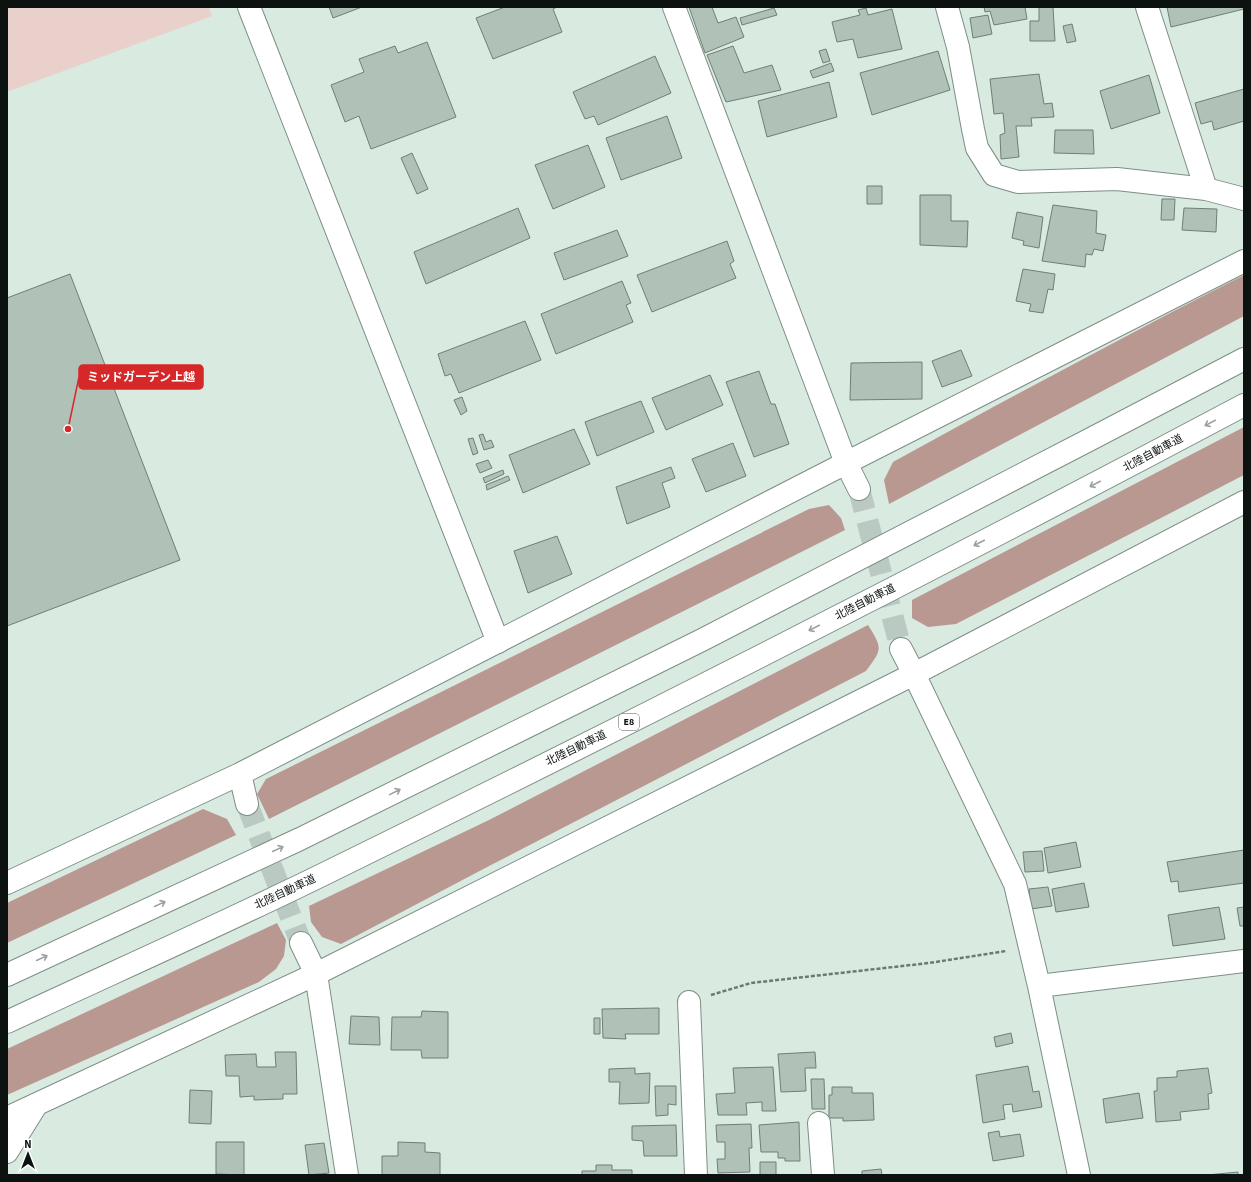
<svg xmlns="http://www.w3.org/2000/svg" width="1251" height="1182" font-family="'Source Sans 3','Noto Sans JP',sans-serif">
<rect width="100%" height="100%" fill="#d9eae1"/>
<path fill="#ead0cb" d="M7 7H209L212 16 7 92Z"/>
<path fill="#b99892" d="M1244 275V316L889 504 884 480 893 462 995 406 1170 313Z
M1244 427V475L956 624 928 627 912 618V600Z
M829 505 841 518 845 530 269 819 257 794 266 779 809 509Z
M868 625C883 649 882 649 866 671L491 865 341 944 322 937 311 922 309 906 489 820Z
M203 809 227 819 236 835 7 943V903Z
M277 923 286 940 284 956 276 969 259 982 7 1095V1049Z"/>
<path fill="#b0c1b8" stroke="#6f7f76" d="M329 7H362L333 18Z
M505 7H557L553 9 562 32 493 59 476 18Z
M689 7H712L718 23 736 17 744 37 705 53Z
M984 7H1025L1027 19 994 25 990 11 985 12Z
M1039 7H1053L1055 41H1030V21H1039Z
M1167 7H1244V9L1171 27Z
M774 8 777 15 742 25 740 18Z
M866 8 868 15 892 9 902 49 858 58 853 39 837 42 832 22 860 15 858 10Z
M988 15 992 34 973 38 970 18Z
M1072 24 1076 41 1067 43 1063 26Z
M427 42 456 117 371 149 359 116 345 122 331 85 364 72 359 59 395 46 398 53Z
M733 46 744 73 772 65 781 90 726 102 707 55Z
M826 49 830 61 823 63 819 51Z
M938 51 950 90 872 115 860 73Z
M655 56 671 93 598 125 594 116 585 119 573 92Z
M831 63 834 71 813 78 810 71Z
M1039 74 1044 104 1052 103 1054 117 1031 118 1032 126H1016L1019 157 1001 159 1000 135 1005 133 1003 113 994 114 990 79Z
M1149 75 1160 113 1111 129 1100 91Z
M829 82 837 117 767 137 758 101Z
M1244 89V121L1214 130 1212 121 1201 124 1195 103Z
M667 116 682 158 621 180 606 138Z
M1055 130H1093L1094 154 1054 153Z
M588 145 605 187 553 209 535 165Z
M412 153 428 189 417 194 401 158Z
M867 186H882V204H867Z
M920 195H951V221H968L967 247 920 245Z
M1162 199H1175L1174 220H1161Z
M1053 205 1097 211 1096 233 1106 235 1103 251 1094 249 1092 255 1086 254 1085 267 1042 261Z
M518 208 530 238 426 284 414 252Z
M1184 208 1217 209 1216 232 1182 230Z
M1017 212 1043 217 1039 248 1023 245 1024 241 1012 238Z
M617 230 628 256 564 280 554 253Z
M727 241 734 261 730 264 736 278 652 312 637 275Z
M1023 269 1055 274 1053 290 1048 289 1043 313 1029 311 1031 304 1016 301Z
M70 274 180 560 7 626V298Z
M622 281 631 303 626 305 633 322 556 354 541 314Z
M525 321 541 360 459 393 451 374 445 376 438 354Z
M961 350 972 376 942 387 932 361Z
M922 362V399L850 400 851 363Z
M759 371 771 404H775L789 444 754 457 726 382Z
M710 375 723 405 666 430 652 398Z
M462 397 467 411 461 415 454 400Z
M641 401 654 432 597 456 585 422Z
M574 429 590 464 523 493 509 455Z
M483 434 486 442 491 440 494 447 484 450 479 435Z
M473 438 478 453 473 455 468 439Z
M733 443 746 476 706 492 692 459Z
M488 460 492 468 480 473 476 464Z
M671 467 675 478 662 483 670 507 627 524 616 487Z
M503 470 504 474 485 483 483 478Z
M508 476 510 480 487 490 486 485Z
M557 536 572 574 528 593 514 551Z
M1076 842 1081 867 1048 873 1044 848Z
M1244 850V883L1179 892 1178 881 1171 882 1167 862Z
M1042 851 1044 871 1025 872 1023 852Z
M1084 883 1089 907 1056 912 1052 889Z
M1048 887 1052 906 1031 909 1029 889Z
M1219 907 1225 939 1173 946 1168 915Z
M1244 907V926H1240L1237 908Z
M659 1008V1034H625L626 1039 603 1038 602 1009Z
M422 1011 448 1012V1058H422L421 1050H391L392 1017H421Z
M351 1016 379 1017 380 1045 349 1044Z
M594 1018H600V1034H594Z
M1011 1033 1013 1043 996 1047 994 1037Z
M275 1052H296L297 1094H283V1099L254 1100V1096L240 1097 239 1076H226L225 1055 256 1054 257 1067H276Z
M815 1052 816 1068H805L806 1091 781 1092 778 1054Z
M1028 1066 1033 1092 1039 1091 1042 1107 1013 1112 1012 1104 1003 1105 1005 1119 983 1123 976 1075Z
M773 1067 776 1111H762V1102L746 1103 747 1115H718L716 1094 735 1093 733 1068Z
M635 1068V1074L650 1073 649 1103 619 1104 620 1082H609V1069Z
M1208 1068 1212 1093 1208 1094 1209 1109 1180 1112 1181 1120 1156 1122 1154 1091H1157V1078L1177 1077V1071Z
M811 1079H824L825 1109H812Z
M655 1086H676V1105L668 1104V1115L656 1116Z
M832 1087H852V1093H873L874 1120 843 1121V1118H829V1095H832Z
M190 1090 212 1091 211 1124 189 1123Z
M1139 1093 1143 1118 1106 1123 1103 1099Z
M799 1122 800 1161H785V1158H778V1152H761L759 1125Z
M751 1124 752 1148H749L750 1172 718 1173 717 1159H725V1142H717L716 1125Z
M676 1125 677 1156H644L643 1141 632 1140V1126Z
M999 1131 1000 1137 1020 1134 1024 1156 993 1161 988 1133Z
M216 1142H244V1175L216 1174Z
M398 1142 425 1143V1152L440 1153V1175H382V1156H398Z
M324 1143 329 1173 309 1175 305 1145Z
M760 1162H776V1175H760Z
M596 1165H612V1170H632V1175H582V1171H596Z
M881 1169 882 1175H862V1171Z
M1238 1172V1175H1207Z"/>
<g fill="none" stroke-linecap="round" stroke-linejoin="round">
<path stroke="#bacac2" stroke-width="22" stroke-dasharray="22 11" stroke-linecap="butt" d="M859 489 901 649
M247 804 301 943"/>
<g stroke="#7d8e85" stroke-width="24">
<path id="minor" d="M674 7 846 463 859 489
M947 7 958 47 973 129 977 148 994 175 1018 182 1117 179 1206 189 1244 199
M1147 7 1206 189
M901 649 914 674 1015 884 1039 986 1079 1175
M240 774 247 804
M7 883 240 774 846 463 1244 261
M301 943 316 974 347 1175
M1039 986 1244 961
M689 1002 696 1175
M7 1118 316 974 914 674 1244 502
M819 1123 823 1175
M7 1152 37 1104"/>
</g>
<g stroke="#7d8e85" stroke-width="24">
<path id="tertiary" d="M249 7 498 642"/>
</g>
<g stroke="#7d8e85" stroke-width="24">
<path id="motorway" d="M7 975 300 839 702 640 1087 441 1244 359
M7 1022C112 973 218 926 322 875 632 723 939 567 1244 405"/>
</g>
<path stroke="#6d7872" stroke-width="2.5" stroke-dasharray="4 2" stroke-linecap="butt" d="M711 995 751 983 929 963 1006 951"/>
<use href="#minor" stroke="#fff" stroke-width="22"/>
<use href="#tertiary" stroke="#fff" stroke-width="22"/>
<use href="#motorway" stroke="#fff" stroke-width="22"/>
</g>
<defs><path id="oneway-shaft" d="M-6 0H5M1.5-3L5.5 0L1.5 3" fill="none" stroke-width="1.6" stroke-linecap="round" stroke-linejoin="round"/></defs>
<g stroke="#9ea09f">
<use href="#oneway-shaft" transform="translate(1210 423) rotate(152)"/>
<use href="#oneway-shaft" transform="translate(1095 484) rotate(153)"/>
<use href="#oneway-shaft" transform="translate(979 543) rotate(153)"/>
<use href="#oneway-shaft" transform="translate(814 628) rotate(153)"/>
<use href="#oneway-shaft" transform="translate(395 792) rotate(-26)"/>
<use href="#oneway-shaft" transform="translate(278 849) rotate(-25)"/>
<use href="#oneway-shaft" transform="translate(160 904) rotate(-25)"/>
<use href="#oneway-shaft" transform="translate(42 958) rotate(-25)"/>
</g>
<g text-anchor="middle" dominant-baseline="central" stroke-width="3" stroke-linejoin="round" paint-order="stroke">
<rect fill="#fff" stroke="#555957" stroke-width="1" x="619" y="714" width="20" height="16" rx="3"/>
<g font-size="10" font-weight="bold" fill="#0c120f">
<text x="629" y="722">E8</text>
</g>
<g font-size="11" fill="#0c120f" stroke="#fff">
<text transform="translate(1153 453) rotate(-28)">北陸自動車道</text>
<text transform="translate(865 602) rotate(-27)">北陸自動車道</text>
<text transform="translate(576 748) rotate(-26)">北陸自動車道</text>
<text transform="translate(285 892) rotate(-25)">北陸自動車道</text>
</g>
</g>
<path fill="none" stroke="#d62828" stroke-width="1.5" d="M68 429L79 377"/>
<circle fill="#d62828" stroke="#fff" stroke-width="1.5" cx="68" cy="429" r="4"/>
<rect fill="#d62828" stroke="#d62828" stroke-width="1.5" x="79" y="365" width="124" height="24" rx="4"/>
<g font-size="12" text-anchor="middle" font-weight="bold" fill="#fff">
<text x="141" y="381">ミッドガーデン上越</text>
</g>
<rect width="1251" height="1182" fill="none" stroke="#0c120f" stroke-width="16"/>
<g transform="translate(28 1154)" stroke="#ffffff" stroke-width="3" paint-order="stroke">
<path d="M0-3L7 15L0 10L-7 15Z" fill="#0c120f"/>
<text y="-6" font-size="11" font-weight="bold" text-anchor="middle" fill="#0c120f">N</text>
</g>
</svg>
